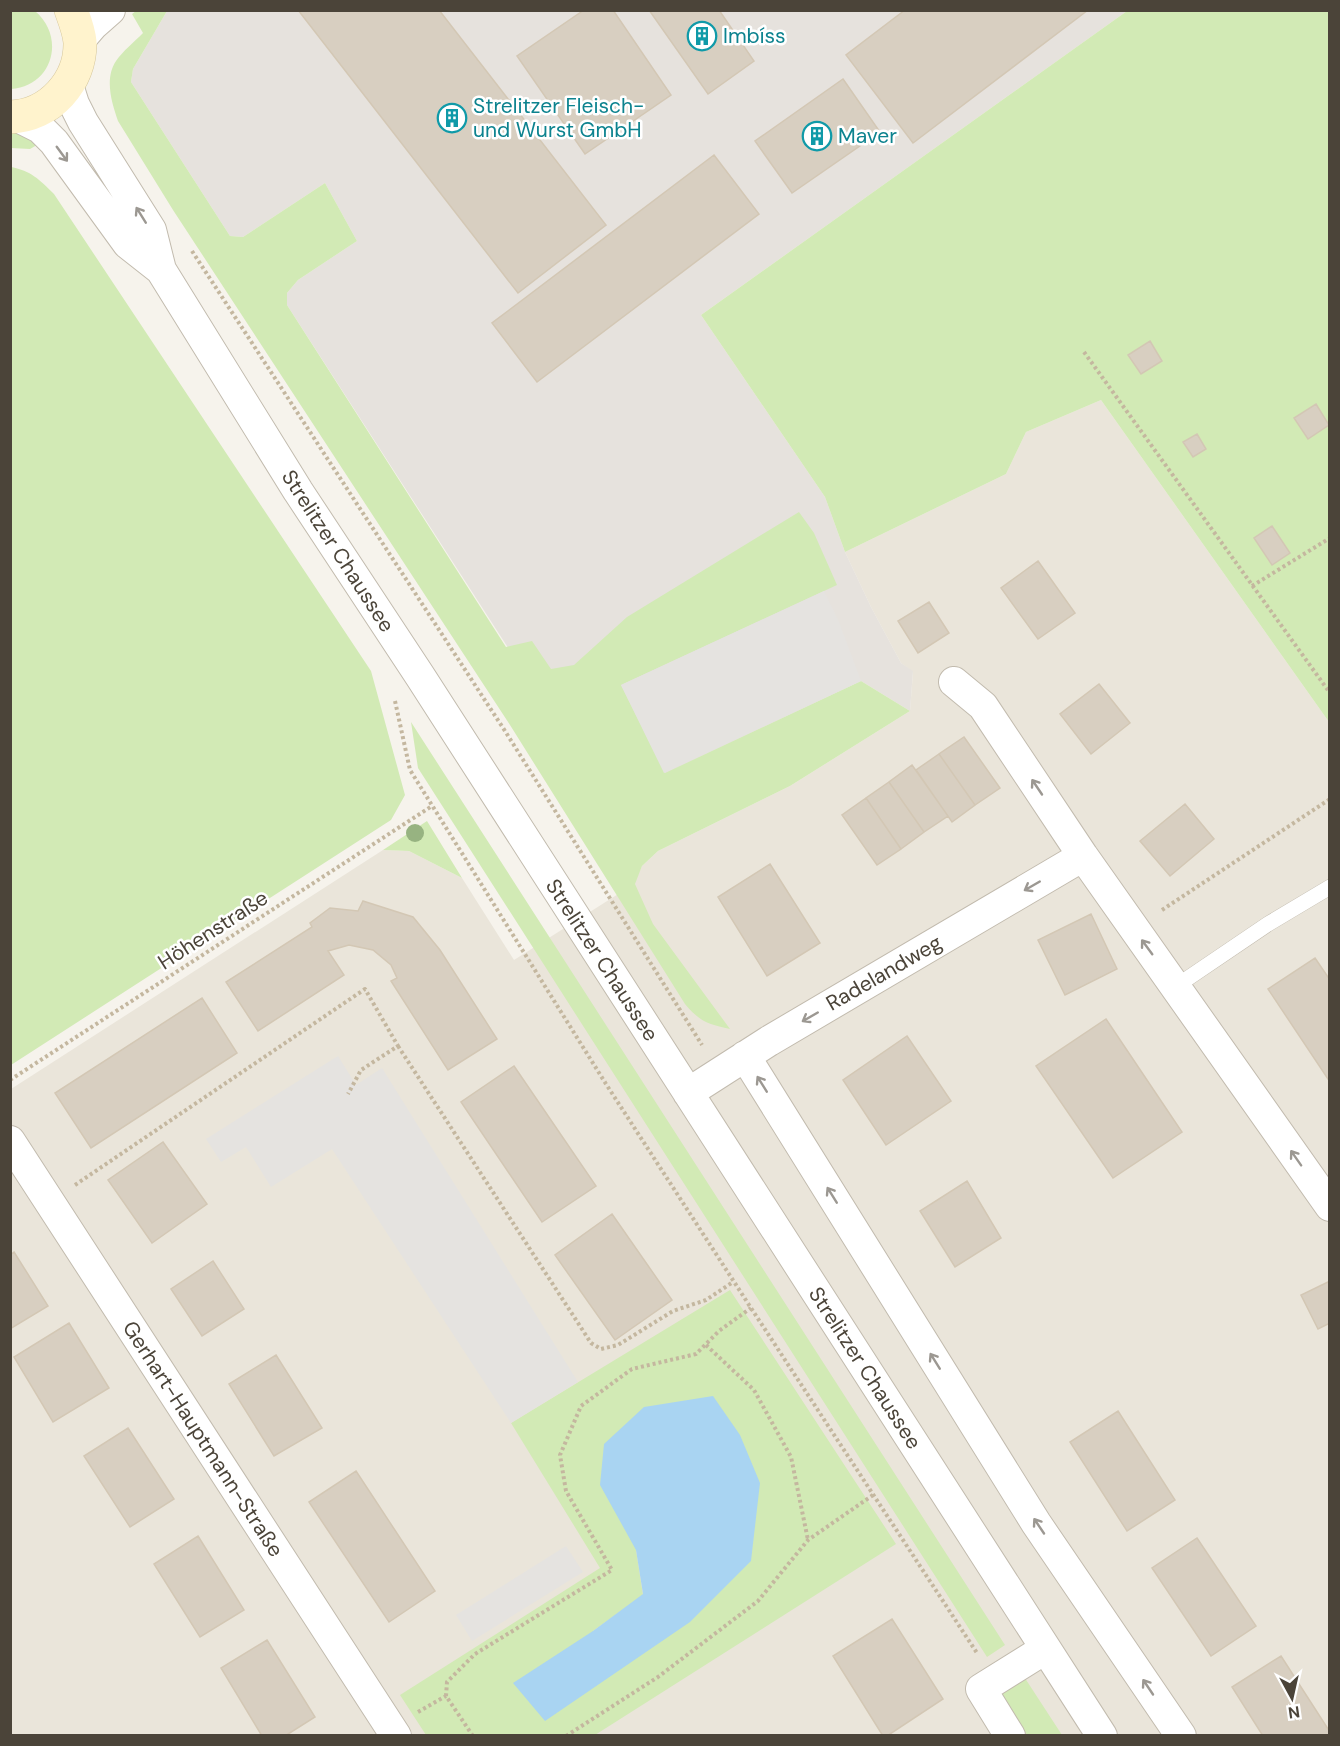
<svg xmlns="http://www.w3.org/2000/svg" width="1340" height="1746" font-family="'DM Sans',sans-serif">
<rect width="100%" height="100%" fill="#f6f3ec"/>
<path fill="#eae5da" d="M1101 400 1329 722V1735L11 1736V1089L383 850 409 851 462 878 514 960 634 884 642 866 658 851 790 786 910 711 913 672 901 663 871 607 845 552 1006 474 1026 432Z"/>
<path fill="#e6e2dd" d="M167 11H1127L701 315 825 497 845 552 871 607 901 663 913 671 910 711 861 681 607 801 287 305V293L298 280 357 241 325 183 243 237 230 236 131 82 133 69Z"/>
<path fill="#d2eab5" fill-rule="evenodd" d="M11 10 35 11C66 37 53 86 11 89Z
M136 11H167L133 69 131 82 230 236 243 237 325 183 357 241 298 280 287 293V305L506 647 532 641 551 669 574 665 627 617 799 512 814 533 837 585 621 685 665 773 861 681 910 711 790 786 658 851 642 866 635 884 653 924 730 1029C708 1024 700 1022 685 1004L510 725 173 210 118 121C112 103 104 79 116 61 123 51 134 42 143 33L132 14Z
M1127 11H1329V722L1101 400 1026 432 1006 474 845 552 825 497 701 315Z
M11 131 26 137 37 145 30 149 11 148Z
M11 167C31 171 39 179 54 194L371 671 405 795 391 820 11 1065Z
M411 722 1005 1645 987 1657 418 768Z
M427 821 462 878 409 851 383 850Z
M730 1290 896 1544 595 1735H426L400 1695 600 1568 511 1423ZM636 1550 690 1622 593 1631 643 1595Z
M1021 1672 1062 1735H1027L997 1688Z"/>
<path fill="#e5e3e0" d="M824 591 839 622 861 681 664 773 621 685Z
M338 1056 356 1085 382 1068 578 1382 511 1423 332 1149 271 1187 246 1147 221 1162 206 1139Z
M566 1546 583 1572 472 1641 456 1615Z"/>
<path fill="#a9d4f2" d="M713 1396 740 1435 760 1483 751 1561 690 1622 545 1721 513 1683 593 1631 643 1594 636 1550 600 1485 604 1444 644 1407Z"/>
<path fill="#d8cfc1" stroke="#d3c7b4" stroke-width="1.5" d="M298 10H439L606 225 518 293Z
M584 10H613L671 95 585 154 517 56Z
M649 10H719L754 61 708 94Z
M905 10H1088L913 143 846 55Z
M843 79 880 132 792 193 755 141Z
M714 155 759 214 537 382 492 323Z
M1150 341 1162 361 1141 374 1128 355Z
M1316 404 1329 425 1308 439 1294 418Z
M1197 434 1206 449 1193 457 1183 442Z
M1272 526 1290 553 1272 565 1254 538Z
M1038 561 1075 613 1038 639 1001 588Z
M929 602 949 633 918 653 898 621Z
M1099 684 1130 723 1091 754 1060 714Z
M964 737 1000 788 975 805 939 754Z
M939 754 975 805 952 822 916 770Z
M912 765 948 816 924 832 889 782Z
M889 782 924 832 901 849 866 798Z
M866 798 901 849 877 865 842 815Z
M1185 804 1214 839 1170 876 1140 841Z
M770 864 820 943 767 976 718 897Z
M363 901 413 917 440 950 497 1039 448 1070 391 981 397 978 391 965 373 950 349 945 328 951 344 975 258 1031 226 982 312 927 310 923 330 908 358 911Z
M1091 914 1117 969 1065 995 1038 940Z
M1315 958 1330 980V1082L1268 989Z
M202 998 237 1053 91 1148 55 1093Z
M1106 1019 1182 1132 1113 1178 1036 1066Z
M907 1036 951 1101 886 1145 843 1080Z
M514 1066 596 1186 542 1222 461 1102Z
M163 1142 207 1204 152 1243 108 1180Z
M967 1181 1001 1238 955 1267 920 1211Z
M612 1214 672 1300 615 1340 555 1255Z
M14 1252 48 1306 10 1329V1255Z
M213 1261 244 1309 202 1336 171 1289Z
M1330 1281V1323L1318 1329 1301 1295Z
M69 1323 109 1388 53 1422 14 1357Z
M276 1355 322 1428 274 1456 229 1384Z
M1118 1411 1175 1500 1127 1531 1070 1442Z
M128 1428 174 1499 130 1527 84 1456Z
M356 1471 435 1591 389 1622 309 1502Z
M198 1536 244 1610 200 1637 154 1564Z
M1197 1538 1256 1626 1211 1656 1152 1568Z
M892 1619 943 1699 887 1736H883L833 1656Z
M267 1640 315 1717 285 1736H262L221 1668Z
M1281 1656 1330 1732V1736H1263L1232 1687Z"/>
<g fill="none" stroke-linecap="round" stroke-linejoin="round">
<g stroke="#c2bbae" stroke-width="16">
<path id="lane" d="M1175 987 1268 924 1330 887"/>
</g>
<g stroke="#c2bbae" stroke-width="32">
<path id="street" d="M80 40 93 25 110 10
M68 85 74 104 83 122 151 230 161 270 298 491 420 676 1102 1736
M18 117 40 128 54 142 128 244 161 270
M954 682 983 706 1083 856 1330 1206
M745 1056 1036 1523 1181 1736
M688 1093 769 1041 1083 856
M10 1141 396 1736
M1010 1736 981 1689 1045 1649"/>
</g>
<g stroke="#d6c79b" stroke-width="34">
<path id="secondary" d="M10 117C50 116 81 81 80 42 79 31 75 21 71 10"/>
</g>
<path stroke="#c4b79f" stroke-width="4" stroke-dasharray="3 3" stroke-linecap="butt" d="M192 251 505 731 702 1045
M1084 352 1330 693
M1252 586 1330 538
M395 701 410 770 606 1084 751 1308 977 1653
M1162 910 1330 799
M398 1046 591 1343 601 1349 618 1345 673 1311 706 1300 733 1282
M10 1080 432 806
M75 1185 365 989 398 1046 361 1070 348 1094
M706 1345 754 1390 791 1457 808 1540
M418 1712 446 1696
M473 1736 446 1696 447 1682 475 1654 612 1570 566 1491 560 1455 581 1406 632 1369 696 1354 719 1331 751 1308
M566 1736 658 1677 758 1601 808 1540 873 1495"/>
<use href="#lane" stroke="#fff" stroke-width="15"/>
<use href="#street" stroke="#fff" stroke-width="30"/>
<use href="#secondary" stroke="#fff3cd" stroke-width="33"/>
</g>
<circle fill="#97b381" cx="415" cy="833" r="9"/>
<defs><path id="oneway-shaft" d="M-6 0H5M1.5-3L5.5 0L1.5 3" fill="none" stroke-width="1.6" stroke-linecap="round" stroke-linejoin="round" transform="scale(1.5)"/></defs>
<g stroke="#9c9892">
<use href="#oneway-shaft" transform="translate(62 154) rotate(54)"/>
<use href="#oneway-shaft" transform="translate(141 215) rotate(-122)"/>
<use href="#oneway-shaft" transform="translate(1037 787) rotate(-124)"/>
<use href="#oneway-shaft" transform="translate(1032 886) rotate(150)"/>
<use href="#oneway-shaft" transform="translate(1147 947) rotate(-126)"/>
<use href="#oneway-shaft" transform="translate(810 1017) rotate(150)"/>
<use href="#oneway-shaft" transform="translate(762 1084) rotate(-122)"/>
<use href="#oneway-shaft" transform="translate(1296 1158) rotate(-125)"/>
<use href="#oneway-shaft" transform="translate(832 1195) rotate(-122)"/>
<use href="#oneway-shaft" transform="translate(935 1361) rotate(-122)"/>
<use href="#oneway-shaft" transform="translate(1039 1526) rotate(-124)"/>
<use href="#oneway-shaft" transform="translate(1148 1687) rotate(-124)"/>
</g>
<defs>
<g id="building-ring" transform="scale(1.5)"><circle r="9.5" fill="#fff" stroke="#0f9aa8" stroke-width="1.5"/><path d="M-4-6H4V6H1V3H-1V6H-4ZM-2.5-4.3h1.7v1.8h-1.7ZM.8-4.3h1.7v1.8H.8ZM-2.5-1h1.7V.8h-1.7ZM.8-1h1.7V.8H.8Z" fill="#0f9aa8"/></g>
</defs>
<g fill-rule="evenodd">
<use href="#building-ring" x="702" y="36"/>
<use href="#building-ring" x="452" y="118"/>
<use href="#building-ring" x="817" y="136"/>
</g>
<g text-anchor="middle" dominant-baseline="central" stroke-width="5" stroke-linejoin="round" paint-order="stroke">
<g font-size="21" fill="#0d838f" stroke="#fff" text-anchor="start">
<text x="723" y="36">Imbíss</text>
<text x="473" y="106">Strelitzer Fleisch-<tspan x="473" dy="24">und Wurst GmbH</tspan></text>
<text x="838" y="136">Maver</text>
</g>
<g font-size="21" fill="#4b4439" stroke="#fff">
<text transform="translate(338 551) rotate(57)">Strelitzer Chaussee</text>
<text transform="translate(213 930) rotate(-33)">Höhenstraße</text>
<text transform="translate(602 960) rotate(57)">Strelitzer Chaussee</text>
<text transform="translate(884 973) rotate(-30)">Radelandweg</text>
<text transform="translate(865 1368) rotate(57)">Strelitzer Chaussee</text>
<text transform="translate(203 1439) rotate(57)">Gerhart-Hauptmann-Straße</text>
</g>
</g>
<rect width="1340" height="1746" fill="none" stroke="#4b4439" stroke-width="24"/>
<g transform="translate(1292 1698) rotate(172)" stroke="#ffffff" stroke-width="4.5" paint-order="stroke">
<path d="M0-4.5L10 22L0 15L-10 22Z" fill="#4b4439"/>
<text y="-9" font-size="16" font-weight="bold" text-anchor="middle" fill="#4b4439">N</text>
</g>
</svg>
